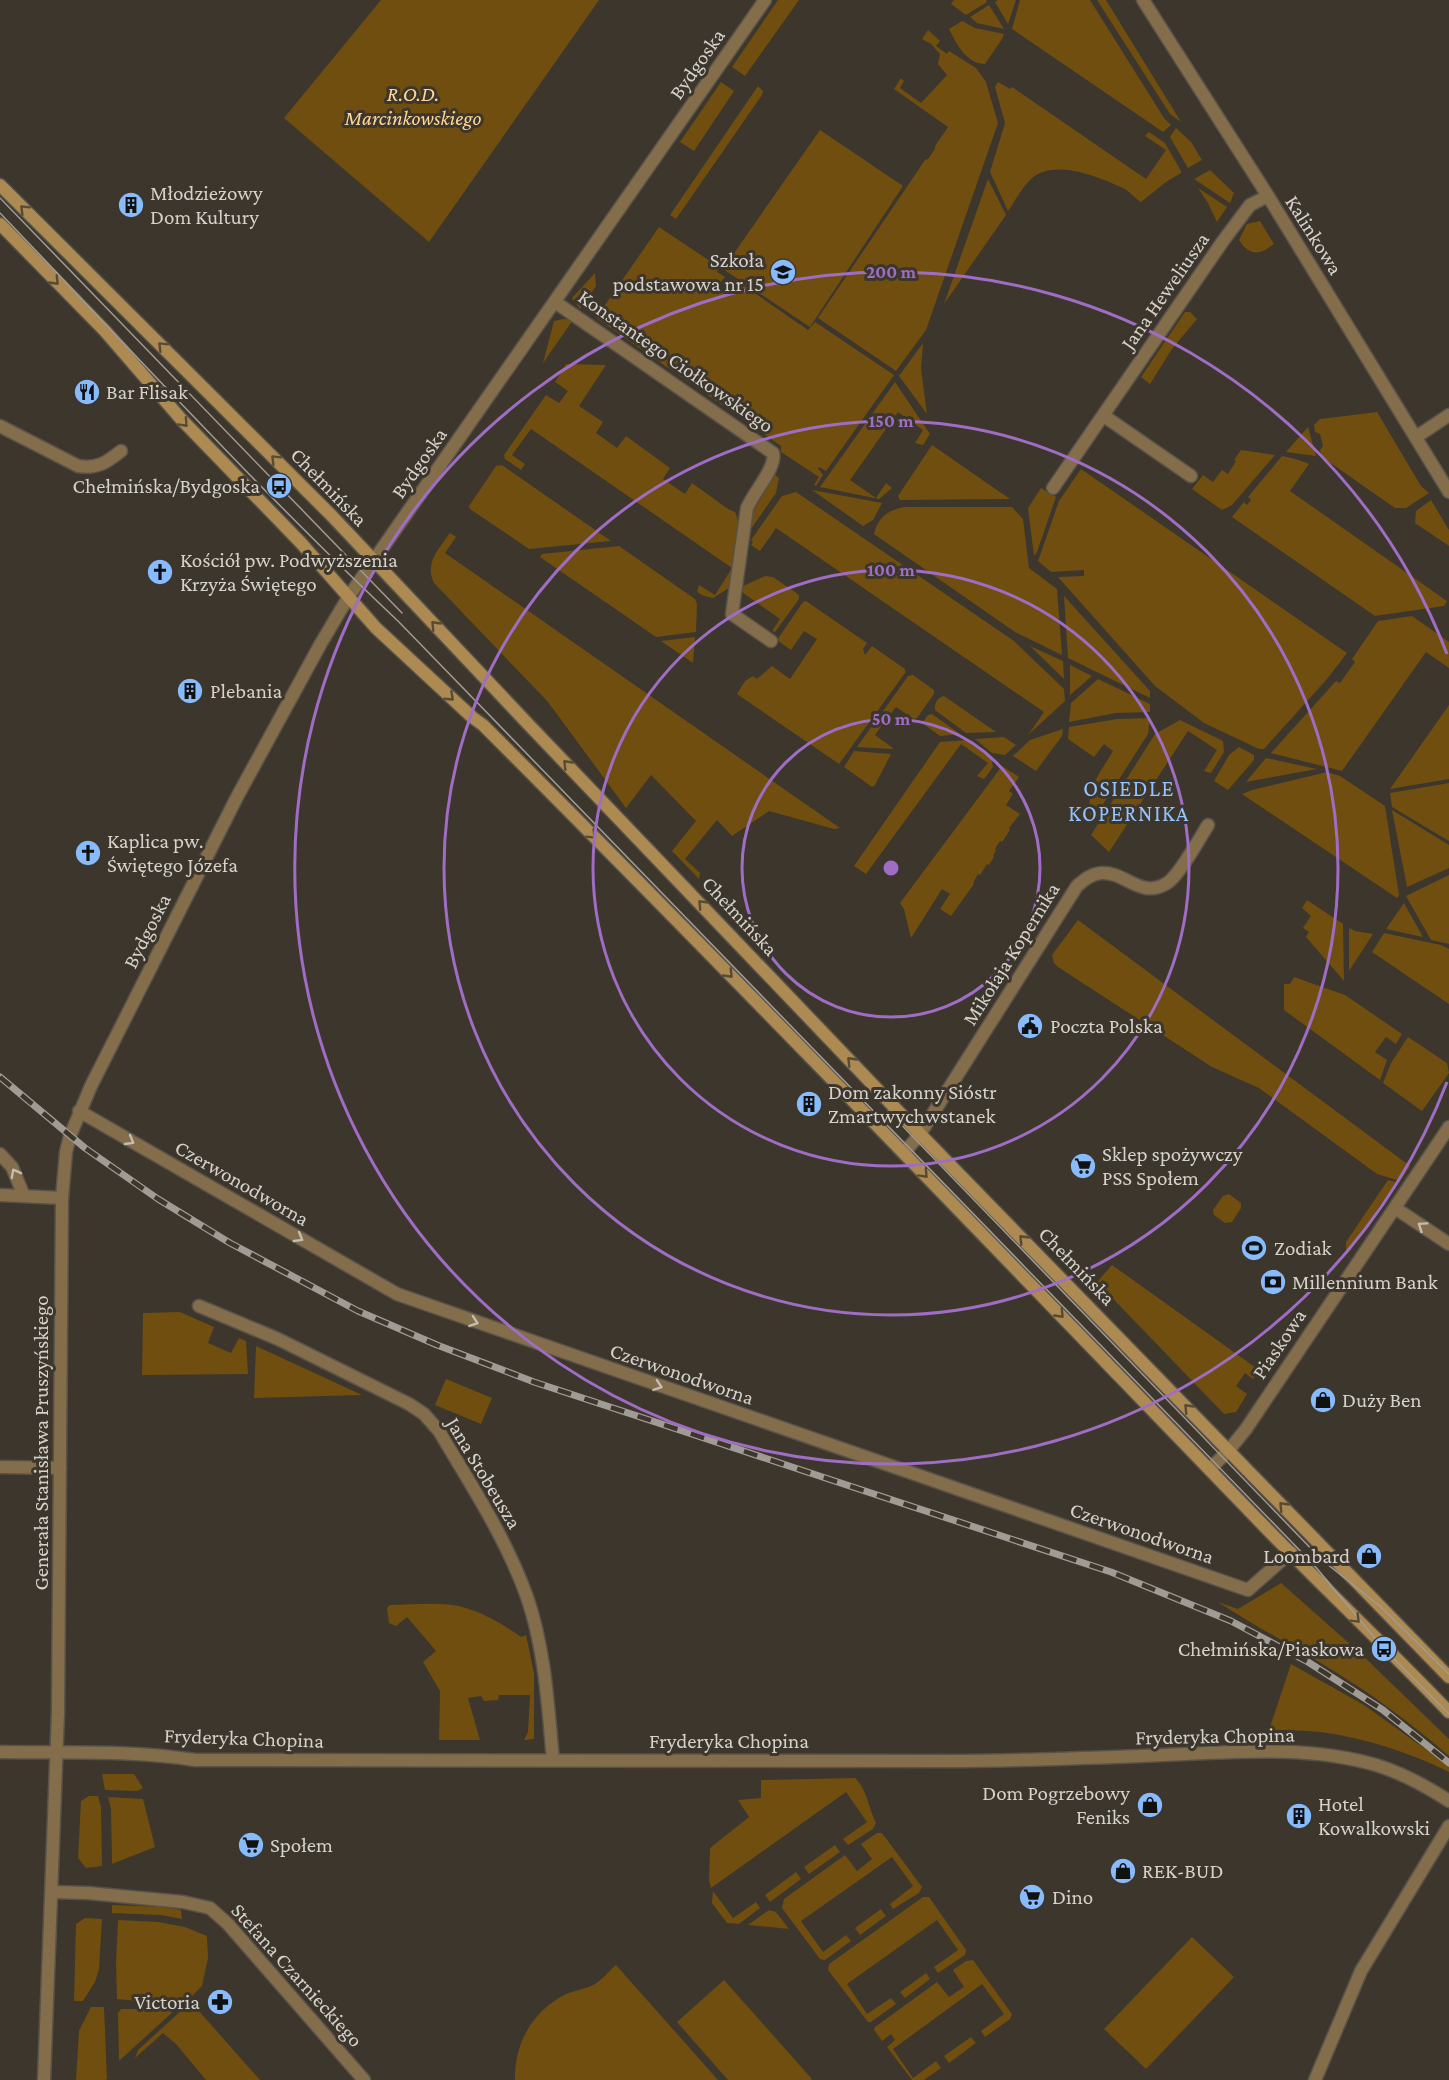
<svg xmlns="http://www.w3.org/2000/svg" width="1449" height="2080" font-family="'Crimson Pro',serif">
<rect width="100%" height="100%" fill="#3c362d"/>
<path fill="#6f4e10" d="M381 0H599L429 242 284 118Z
M778 0H799L745 76 732 67Z
M954 0H986L987 2 966 15 951 4Z
M998 0H1016L1008 24 995 2Z
M1020 0H1090L1164 118 1171 125 1163 132 1012 29Z
M1097 0H1106L1181 122 1170 114Z
M989 5 1004 29 977 23 970 17Z
M962 21 975 28 1004 34 1002 39 985 64C966 64 956 43 949 29Z
M928 30 940 41 936 46 947 54 949 51 976 68 986 82 998 123 926 330 896 371 818 318 925 160 928 159 935 149V146L948 127 894 89 901 78 904 81 900 88 921 103 947 75 938 64 940 54 931 44 922 39Z
M721 82 734 91 694 151 680 142Z
M998 82 1010 89 1012 87 1146 179 1166 150 1145 136 1149 132 1165 143 1181 171V173L1166 182 1141 202C1134 198 1130 191 1123 188 1099 177 1052 157 1030 180 1021 189 1015 201 1008 211L990 172 1005 123 995 87Z
M758 86 763 91 762 95 676 219 670 215Z
M1176 128 1191 142 1202 160 1188 168 1170 137Z
M820 130 903 186 810 327 723 269Z
M1210 170 1234 193 1230 203 1194 179Z
M988 179 1006 215 944 304Z
M1198 188 1227 207 1217 222 1208 203Z
M1260 221 1274 244C1260 255 1250 257 1239 240L1247 224Z
M659 227 719 267 717 272 725 277 717 287 731 295 740 283 808 330 815 322 894 375 826 471 819 467 818 468 823 475 816 486 814 485 819 477 781 452V446L596 318Z
M595 273 596 286 580 309 572 298Z
M1185 312H1190L1197 319 1172 349 1150 384 1141 377Z
M563 319 573 320 543 363 554 321Z
M923 343 921 369 927 414 899 376Z
M566 364 606 365 579 406 603 422 596 433 617 448 626 436 670 468 663 479 685 494 692 483 728 509 735 512C744 527 733 570 729 588L713 598 704 596 697 592 699 585 715 595 732 568 531 429 512 455 525 464 521 470 505 459 504 455 546 395 559 403 568 391 555 382Z
M895 382 930 434 923 445 915 443 923 430 898 412 850 480 876 498 886 483 892 488 879 499 820 487Z
M1377 412 1421 486 1429 493 1406 508H1395L1322 457 1320 450 1323 446 1320 434 1315 432 1314 425 1320 419Z
M1308 427 1316 456 1286 452Z
M932 445 1010 499 900 500 898 496Z
M1241 450 1275 455 1232 505 1222 510 1192 489 1203 475 1213 482 1222 470 1228 474 1236 461 1234 460Z
M1282 456C1289 457 1303 461 1309 464L1290 491 1447 601 1444 606 1375 616 1232 517 1244 502 1247 505 1251 500 1248 497Z
M502 465 611 541 529 549 470 509 469 506 496 466Z
M1081 469 1347 653 1327 679 1264 749H1259L1204 723 1155 686 1058 577 1084 576V570L1051 572 1038 561 1059 501Z
M775 475 779 478 776 493 749 532 754 510Z
M1041 488 1056 497 1037 552 1034 556 1028 508Z
M812 490 882 503 873 520 863 526Z
M796 492 1014 641 1064 689 1065 701 1028 735 1044 712 776 528 760 551 751 545 753 542 751 540 782 496Z
M1431 500 1449 530V546L1415 523 1416 511Z
M905 507H1012L1023 519 1029 568 1057 589 1062 655 1015 632 874 534C878 517 888 510 905 507Z
M450 533 456 537 445 553 840 828 834 829 769 811 732 836 717 820 685 859 700 873 699 879 672 851 696 821 651 775 626 808 548 702 434 583C424 563 439 549 450 533Z
M619 546 695 599 697 604 696 632 656 637 540 557 542 554Z
M765 576 773 577 799 595V599L775 632 772 631 780 619 739 590 741 587Z
M1064 596 1150 691V698L1068 658Z
M806 601 867 643 863 649 865 655 872 646 905 669V673L839 764 737 694 745 681 753 676 757 679 772 666 790 679 817 639 804 631 791 650 777 640 803 602Z
M1412 616 1449 642V668L1426 652 1342 771 1271 753 1336 681 1340 683 1355 662 1352 659 1378 621Z
M695 637 693 663 661 641Z
M1030 646 1063 661 1064 679Z
M1070 665 1092 676 1070 695V664Z
M913 675 934 690V694L917 718 914 719 896 707 885 721 882 719 881 714 908 676Z
M1098 679 1150 704V712L1116 713 1069 722 1071 703Z
M944 696 996 732 966 733 935 710C934 704 937 698 944 696Z
M1449 705V779L1390 789Z
M932 714 960 734 940 736 922 723 928 715Z
M1150 718 1148 734 1091 823C1085 789 1097 778 1113 751L1104 744 1094 757 1068 739 1069 727 1117 719Z
M1180 720 1223 741 1224 752 1211 773 1204 771 1217 750 1188 731 1109 852 1091 835 1155 734Z
M874 723 882 725 875 735 893 748 892 749 857 747Z
M1063 729 1062 736 1036 771 1013 756 1030 740Z
M1004 737 1016 745 1005 755 992 753 975 739Z
M967 740 991 757 993 767 984 779 977 776 988 763 961 744 866 874 854 866 940 742Z
M1239 747 1254 755V760L1228 790 1214 781 1229 755Z
M854 751 891 754 875 785 872 787 844 767Z
M1266 758 1317 769 1246 782Z
M1002 766 1019 777 1009 791 1013 794 1006 805 1020 814 1009 828 1010 830 1002 842 1000 841 995 849 996 850 993 856 994 857 989 865 987 864 980 875 978 874 973 883 974 884 951 916 940 909 950 894 942 889 911 938 904 909 900 903Z
M1327 772 1340 776 1385 806 1399 895 1397 898 1242 794 1252 790Z
M1449 783V841L1392 807 1390 793Z
M1392 810 1449 845V868L1407 887Z
M1449 875V944L1431 940 1406 896Z
M1307 900 1343 924 1344 981 1306 937 1309 932 1303 928 1311 916 1302 908Z
M1404 903 1423 937 1386 929Z
M1078 920 1410 1166 1400 1181 1377 1174 1259 1088 1212 1067 1058 967 1054 963 1052 955Z
M1349 928 1355 931 1373 934 1349 971Z
M1384 933 1441 945 1449 949V1004L1372 952Z
M1294 977 1345 995 1402 1034 1396 1044 1386 1037 1375 1052 1387 1060 1380 1080 1284 1010V984H1290Z
M1408 1037 1447 1063 1449 1073 1422 1111 1383 1083 1391 1063Z
M1388 1180 1396 1182 1346 1255V1242Z
M1229 1194 1241 1203V1208L1232 1222 1225 1223 1214 1215 1213 1210 1223 1196Z
M1112 1265 1259 1370 1253 1379 1245 1373 1236 1386 1247 1394 1236 1412 1224 1414 1097 1282Z
M180 1312 214 1327 208 1343 231 1353 239 1338 246 1341 248 1374 142 1375 143 1313Z
M256 1346 362 1395 254 1398Z
M446 1379 492 1398 481 1424 435 1405Z
M1281 1583 1359 1652 1449 1739V1756C1411 1723 1372 1694 1329 1668 1292 1645 1254 1626 1218 1602L1238 1609Z
M390 1605C414 1605 442 1601 466 1608 486 1614 504 1625 521 1637L526 1635 534 1673V1739L524 1740 528 1732 530 1695H499L498 1700 484 1701 481 1696 468 1698 480 1740H439L440 1691 423 1662 436 1651 407 1617 396 1626 389 1623 387 1608Z
M1291 1664 1364 1705 1449 1766V1772C1409 1752 1365 1738 1320 1732 1303 1730 1286 1731 1269 1730Z
M102 1774H134L143 1788 137 1791 105 1790Z
M855 1778C868 1791 868 1807 876 1823L873 1829 848 1845 843 1839 867 1822 846 1792 711 1888 709 1880 710 1848 749 1817 738 1800 761 1798V1780Z
M89 1796H98L101 1807 102 1866 86 1868 78 1858 81 1801Z
M108 1797 143 1799 155 1847 112 1864 111 1809Z
M877 1833H882L922 1887 919 1893 893 1909 890 1904 913 1886 892 1857 801 1921 823 1952 846 1935 851 1941 825 1960 820 1959 782 1908 784 1899 845 1855 857 1871 872 1859 861 1844Z
M835 1845 840 1852 809 1874 804 1867Z
M796 1872 801 1879 770 1902 765 1895Z
M713 1891 733 1918 756 1902 760 1908 739 1924 727 1923 712 1903Z
M923 1897H929L966 1950 965 1955 938 1973 934 1967 958 1950 937 1920 847 1984 867 2014 891 1998 896 2004 871 2022H868L828 1970 829 1964Z
M112 1905 163 1907 181 1910 182 1919 161 1915 112 1913Z
M881 1909 886 1916 860 1935 855 1928Z
M769 1910 776 1912 789 1929 748 1925Z
M85 1918 102 1919 99 1969 95 1982 83 2001H74L76 1924Z
M118 1920 158 1922 185 1927 207 1936 208 1958 202 1986 187 2001H137L117 1999 116 1964Z
M1192 1937 1234 1977 1146 2069 1104 2029Z
M973 1960 1012 2014 1010 2019 985 2037 981 2031 1004 2014 982 1984 893 2049 913 2078 936 2061 941 2068 924 2080H912L887 2047 895 2040 891 2034 882 2041 874 2030 875 2027 937 1982 949 1997 964 1987 953 1970 966 1961Z
M616 1965 718 2080H515C514 2044 532 2012 564 1995 574 1990 587 1989 595 1984 603 1979 609 1971 616 1965Z
M926 1973 930 1979 905 1998 900 1992Z
M724 1980 812 2079 811 2080H728L677 2022Z
M91 2007H104L107 2079 105 2080H76L79 2031Z
M121 2009H176L119 2061 118 2013Z
M183 2009 198 2010 260 2080H206L176 2044 163 2033 135 2058 138 2050Z
M971 2037 976 2043 949 2063 944 2056Z"/>
<g fill="none" stroke-linecap="round" stroke-linejoin="round">
<g stroke="#585249" stroke-width="15">
<path id="minor" d="M1143 0 1268 196 1449 492
M555 302 773 453C777 467 753 493 747 508L732 614 771 641
M1104 416 1191 476
M0 426 78 466C97 469 106 463 121 451
M1416 437 1449 415
M1053 488 1223 241 1250 205 1268 196
M79 1111 397 1294 1248 1590 1291 1552
M904 1153 920 1134 1077 886C1084 880 1091 874 1101 873 1125 871 1141 900 1167 883 1178 877 1200 838 1208 825
M0 1154 12 1167 24 1196
M0 1195 62 1198
M1395 1208 1449 1244
M199 1306 278 1339 409 1404 424 1414 439 1431C471 1485 506 1538 527 1597 545 1649 548 1706 553 1760
M0 1467 60 1468
M1210 1469 1229 1450 1246 1429 1449 1127
M0 1752C65 1753 130 1750 195 1760L950 1761C1021 1761 1092 1758 1163 1755 1233 1752 1308 1745 1376 1765 1402 1773 1426 1786 1449 1801
M52 1892 88 1893 183 1902 210 1908 228 1924 364 2080
M1315 2080 1361 1971 1449 1826"/>
</g>
<g stroke="#585249" stroke-width="15">
<path id="tertiary" d="M44 2080 58 1712 62 1198 66 1152 70 1136 91 1086 237 797 320 645 349 596 765 0"/>
</g>
<g stroke="#585249" stroke-width="15">
<path id="secondary" d="M0 185 331 515 529 725 920 1134 1449 1677
M0 224 105 331 181 419 301 543 376 628 472 717 483 725C746 988 1004 1257 1263 1525 1324 1588 1388 1648 1449 1712"/>
</g>
<use href="#minor" stroke="#836d4b" stroke-width="12"/>
<use href="#tertiary" stroke="#836d4b" stroke-width="12"/>
<use href="#secondary" stroke="#ad8a52" stroke-width="12"/>
<path stroke="#a09b94" stroke-width="1.5" d="M0 198 402 613
M0 213C131 350 260 491 398 621L1314 1565 1384 1649 1449 1714
M888 1111 1322 1560 1381 1607 1449 1674"/>
<g stroke="#a09b94" stroke-width="7">
<path id="rail" d="M0 1077 85 1148 158 1199 230 1243 358 1311 437 1345 534 1382 1111 1572 1231 1621 1308 1662 1383 1710 1449 1763"/>
</g>
<use href="#rail" stroke="#3c362d" stroke-width="4.5" stroke-dasharray="14" stroke-linecap="butt"/>
</g>
<defs><path id="oneway-chevron" d="M-2-3.5L2.5 0L-2 3.5" fill="none" stroke-width="1.6" stroke-linecap="round" stroke-linejoin="round" transform="scale(1.5)"/></defs>
<g stroke="#584b36">
<use href="#oneway-chevron" transform="translate(24 209) rotate(-135)"/>
<use href="#oneway-chevron" transform="translate(55 281) rotate(46)"/>
<use href="#oneway-chevron" transform="translate(162 346) rotate(-135)"/>
<use href="#oneway-chevron" transform="translate(184 423) rotate(47)"/>
<use href="#oneway-chevron" transform="translate(275 459) rotate(-135)"/>
<use href="#oneway-chevron" transform="translate(435 625) rotate(-134)"/>
<use href="#oneway-chevron" transform="translate(450 697) rotate(43)"/>
<use href="#oneway-chevron" transform="translate(567 764) rotate(-134)"/>
<use href="#oneway-chevron" transform="translate(592 835) rotate(45)"/>
<use href="#oneway-chevron" transform="translate(702 904) rotate(-133)"/>
<use href="#oneway-chevron" transform="translate(729 974) rotate(46)"/>
<use href="#oneway-chevron" transform="translate(851 1061) rotate(-134)"/>
<use href="#oneway-chevron" transform="translate(924 1174) rotate(47)"/>
<use href="#oneway-chevron" transform="translate(1023 1239) rotate(-134)"/>
<use href="#oneway-chevron" transform="translate(1060 1314) rotate(46)"/>
<use href="#oneway-chevron" transform="translate(1188 1408) rotate(-134)"/>
<use href="#oneway-chevron" transform="translate(1283 1506) rotate(-134)"/>
<use href="#oneway-chevron" transform="translate(1356 1619) rotate(45)"/>
</g>
<g stroke="#c5bdb1">
<use href="#oneway-chevron" transform="translate(130 1141) rotate(30)"/>
<use href="#oneway-chevron" transform="translate(15 1173) rotate(-118)"/>
<use href="#oneway-chevron" transform="translate(1422 1226) rotate(-146)"/>
<use href="#oneway-chevron" transform="translate(299 1238) rotate(30)"/>
<use href="#oneway-chevron" transform="translate(474 1322) rotate(19)"/>
<use href="#oneway-chevron" transform="translate(658 1386) rotate(19)"/>
</g>
<g fill="none" stroke="#9f6ec4" stroke-width="3">
<circle cx="891" cy="868" r="149"/>
<circle cx="891" cy="868" r="298"/>
<circle cx="891" cy="868" r="447"/>
<path d="M1447 1082A596 596 0 1 1 1447 654"/>
</g>
<defs>
<g id="building-disc" transform="scale(1.35)"><circle r="9.5" fill="#87bbfb" stroke="#3c362d"/><path d="M-4-6H4V6H1V3H-1V6H-4ZM-2.5-4.3h1.7v1.8h-1.7ZM.8-4.3h1.7v1.8H.8ZM-2.5-1h1.7V.8h-1.7ZM.8-1h1.7V.8H.8Z" fill="#111"/></g>
<g id="school-disc" transform="scale(1.35)"><circle r="9.5" fill="#87bbfb" stroke="#3c362d"/><path d="M0-5L7-2L0 1L-7-2ZM-4 1L0 2.5L4 1V4Q0 6-4 4Z" fill="#111"/></g>
<g id="restaurant-disc" transform="scale(1.35)"><circle r="9.5" fill="#87bbfb" stroke="#3c362d"/><path d="M-5-6h1v4h1v-4h1v4h1v-4h1v5L-1.5 .5V6h-2V.5L-5-1ZM5-6V6H3V1.5H1.5Q1.5-4 5-6Z" fill="#111"/></g>
<g id="bus-disc" transform="scale(1.35)"><circle r="9.5" fill="#87bbfb" stroke="#3c362d"/><path d="M-5-6H5V4H4V6H2V4H-2V6H-4V4H-5ZM-3.5-4V0h7V-4ZM-3.5 1.2v1.5H-2V1.2ZM2 1.2v1.5H3.5V1.2Z" fill="#111"/></g>
<g id="church-disc" transform="scale(1.35)"><circle r="9.5" fill="#87bbfb" stroke="#3c362d"/><path d="M-1.2-6h2.4v3.5h3.3v2.4h-3.3V6h-2.4V-.1h-3.3v-2.4h3.3Z" fill="#111"/></g>
<g id="civic-disc" transform="scale(1.35)"><circle r="9.5" fill="#87bbfb" stroke="#3c362d"/><path d="M-.6-6.5H3V-4.5H.6V-3L4-1V1h2V6H-6V1h2V-1L-.6-3ZM-1.2 2.5V6h2.4V2.5Z" fill="#111"/></g>
<g id="supermarket-disc" transform="scale(1.35)"><circle r="9.5" fill="#87bbfb" stroke="#3c362d"/><path d="M-6-5.5h2.5l.6 2H6L4.5 2H-2.5L-4.4-4H-6ZM-1.5 3.2a1.3 1.3 0 1 0 .1 0ZM3 3.2a1.3 1.3 0 1 0 .1 0Z" fill="#111"/></g>
<g id="stadium-disc" transform="scale(1.35)"><circle r="9.5" fill="#87bbfb" stroke="#3c362d"/><path d="M0-5a6.5 5 0 1 0 0 10a6.5 5 0 1 0 0-10ZM-3.5-1.8h7v3.6h-7Z" fill="#111"/></g>
<g id="bank-disc" transform="scale(1.35)"><circle r="9.5" fill="#87bbfb" stroke="#3c362d"/><path d="M-6-4H6V4H-6ZM0-2.3a2.3 2.3 0 1 0 0 4.6a2.3 2.3 0 1 0 0-4.6Z" fill="#111"/></g>
<g id="shop-disc" transform="scale(1.35)"><circle r="9.5" fill="#87bbfb" stroke="#3c362d"/><path d="M-5-2.5h2.3a2.7 3.5 0 0 1 5.4 0H5L5.5 6h-11ZM-1.5-2.5h3a1.5 2.3 0 0 0-3 0Z" fill="#111"/></g>
<g id="pharmacy-disc" transform="scale(1.35)"><circle r="9.5" fill="#87bbfb" stroke="#3c362d"/><path d="M-2-6h4v4h4v4h-4v4h-4v-4h-4v-4h4Z" fill="#111"/></g>
</defs>
<g fill-rule="evenodd">
<use href="#building-disc" x="131" y="205"/>
<use href="#school-disc" x="783" y="272"/>
<use href="#restaurant-disc" x="87" y="392"/>
<use href="#bus-disc" x="279" y="486"/>
<use href="#church-disc" x="160" y="572"/>
<use href="#building-disc" x="190" y="691"/>
<use href="#church-disc" x="88" y="853"/>
<use href="#civic-disc" x="1030" y="1026"/>
<use href="#building-disc" x="809" y="1104"/>
<use href="#supermarket-disc" x="1083" y="1166"/>
<use href="#stadium-disc" x="1254" y="1248"/>
<use href="#bank-disc" x="1273" y="1282"/>
<use href="#shop-disc" x="1323" y="1400"/>
<use href="#shop-disc" x="1369" y="1556"/>
<use href="#bus-disc" x="1384" y="1649"/>
<use href="#shop-disc" x="1150" y="1805"/>
<use href="#building-disc" x="1299" y="1816"/>
<use href="#supermarket-disc" x="251" y="1845"/>
<use href="#shop-disc" x="1123" y="1871"/>
<use href="#supermarket-disc" x="1032" y="1897"/>
<use href="#pharmacy-disc" x="220" y="2002"/>
</g>
<g text-anchor="middle" dominant-baseline="central" stroke-width="6" stroke-linejoin="round" paint-order="stroke">
<g font-size="21" fill="#d5d1cb" stroke="#3c362d">
<text transform="translate(697 64) rotate(-55)">Bydgoska</text>
<text transform="translate(1314 235) rotate(58)">Kalinkowa</text>
<text transform="translate(1165 291) rotate(-55)">Jana Heweliusza</text>
<text transform="translate(676 361) rotate(35)">Konstantego Ciołkowskiego</text>
<text transform="translate(419 463) rotate(-55)">Bydgoska</text>
<text transform="translate(329 487) rotate(46)">Chełmińska</text>
<text transform="translate(740 916) rotate(47)">Chełmińska</text>
<text transform="translate(147 931) rotate(-63)">Bydgoska</text>
<text transform="translate(1011 954) rotate(-58)">Mikołaja Kopernika</text>
<text transform="translate(242 1183) rotate(30)">Czerwonodworna</text>
<text transform="translate(1077 1266) rotate(46)">Chełmińska</text>
<text transform="translate(1279 1344) rotate(-56)">Piaskowa</text>
<text transform="translate(682 1374) rotate(19)">Czerwonodworna</text>
<text transform="translate(41 1443) rotate(-90)">Generała Stanisława Pruszyńskiego</text>
<text transform="translate(484 1473) rotate(59)">Jana Stobeusza</text>
<text transform="translate(1142 1533) rotate(19)">Czerwonodworna</text>
<text transform="translate(1215 1736) rotate(-1)">Fryderyka Chopina</text>
<text transform="translate(244 1738) rotate(2)">Fryderyka Chopina</text>
<text x="729" y="1741">Fryderyka Chopina</text>
<text transform="translate(297 1975) rotate(48)">Stefana Czarnieckiego</text>
</g>
<g font-size="21" font-style="italic" fill="#ffd696" stroke="#3c362d">
<text x="413" y="94">R.O.D.<tspan x="413" dy="24">Marcinkowskiego</tspan></text>
</g>
<g font-size="21" fill="#d5d1cb" stroke="#3c362d" text-anchor="start">
<text x="150" y="193">Młodzieżowy<tspan x="150" dy="24">Dom Kultury</tspan></text>
<text x="764" y="260" text-anchor="end">Szkoła<tspan x="764" dy="24">podstawowa nr 15</tspan></text>
<text x="106" y="392">Bar Flisak</text>
<text x="260" y="486" text-anchor="end">Chełmińska/Bydgoska</text>
<text x="180" y="560">Kościół pw. Podwyższenia<tspan x="180" dy="24">Krzyża Świętego</tspan></text>
<text x="210" y="691">Plebania</text>
<text x="107" y="841">Kaplica pw.<tspan x="107" dy="24">Świętego Józefa</tspan></text>
<text x="1050" y="1026">Poczta Polska</text>
<text x="828" y="1092">Dom zakonny Sióstr<tspan x="828" dy="24">Zmartwychwstanek</tspan></text>
<text x="1102" y="1154">Sklep spożywczy<tspan x="1102" dy="24">PSS Społem</tspan></text>
<text x="1274" y="1248">Zodiak</text>
<text x="1292" y="1282">Millennium Bank</text>
<text x="1342" y="1400">Duży Ben</text>
<text x="1350" y="1556" text-anchor="end">Loombard</text>
<text x="1364" y="1649" text-anchor="end">Chełmińska/Piaskowa</text>
<text x="1130" y="1793" text-anchor="end">Dom Pogrzebowy<tspan x="1130" dy="24">Feniks</tspan></text>
<text x="1318" y="1804">Hotel<tspan x="1318" dy="24">Kowalkowski</tspan></text>
<text x="270" y="1845">Społem</text>
<text x="1142" y="1871">REK-BUD</text>
<text x="1052" y="1897">Dino</text>
<text x="200" y="2002" text-anchor="end">Victoria</text>
</g>
<g font-size="22" letter-spacing="1.5" fill="#93c3ff" stroke="#3c362d">
<text x="1129" y="788">OSIEDLE<tspan x="1129" dy="25">KOPERNIKA</tspan></text>
</g>
</g>
<circle cx="891" cy="868" r="9" fill="#9f6ec4" stroke="#3c362d" stroke-width="3"/>
<g font-size="18" text-anchor="middle" font-weight="bold" fill="#9f6ec4" stroke="#3c362d" stroke-width="6" stroke-linejoin="round" paint-order="stroke">
<text x="891" y="278">200 m</text>
<text x="891" y="427">150 m</text>
<text x="891" y="576">100 m</text>
<text x="891" y="725">50 m</text>
</g>
</svg>
